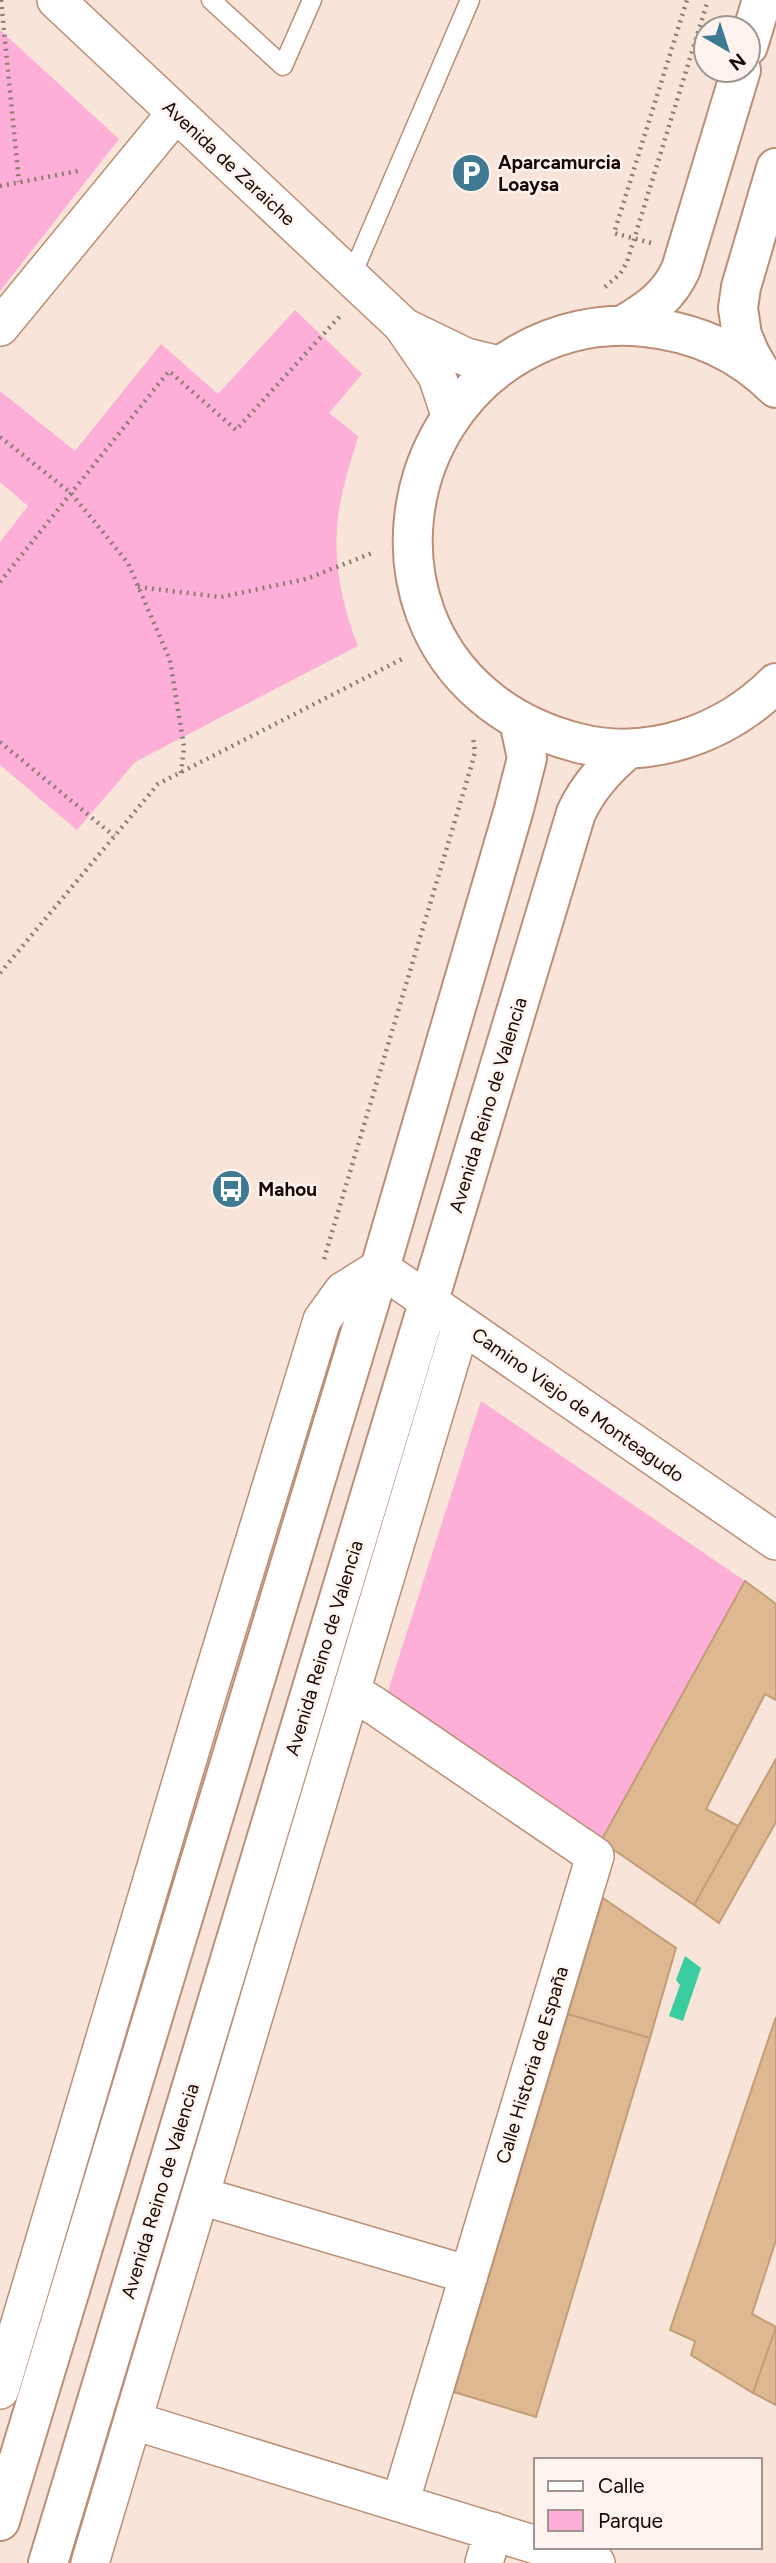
<svg xmlns="http://www.w3.org/2000/svg" width="776" height="2563" font-family="Figtree,sans-serif">
<rect width="100%" height="100%" fill="#f9e4d9"/>
<path fill="#fdafd7" d="M0 30 119 139 0 291Z
M295 310 362 374 329 413 358 436C352 458 344 481 340 504 331 550 340 602 358 646L135 762 77 830 0 765V542L28 506 0 482V391L75 451 161 344 218 394Z
M481 1401 745 1581 601 1841 382 1710Z"/>
<path fill="#39cc9f" d="M685 1956 701 1968 683 2021 669 2016 680 1985 676 1980Z"/>
<path fill="#ddb891" stroke="#c29e78" stroke-width="2" d="M745 1581 776 1604V1700L765 1694 706 1809 738 1826 694 1905 601 1841Z
M776 1759V1822L719 1923 694 1905Z
M603 1898 676 1948 650 2038 568 2014Z
M568 2014 650 2038 536 2417 454 2392Z
M776 2017V2240L752 2314 776 2327 753 2393 691 2355 695 2341 670 2330Z
M776 2327V2405L753 2393Z"/>
<g fill="none" stroke-linecap="round" stroke-linejoin="round">
<g stroke="#bd8e76" stroke-width="21">
<path id="service" d="M211 0 283 66 312 0
M351 277 470 0"/>
</g>
<g stroke="#bd8e76" stroke-width="40">
<path id="minor" d="M56 0 402 325 437 376 450 415
M0 327 176 113
M406 328 466 357 499 365
M351 1691 375 1706 595 1856 400 2503
M201 2196 469 2275
M0 2390 202 1712 322 1320 343 1291 380 1268 776 1541
M134 2421 536 2545
M545 2547 596 2563
M90 2563 461 1325
M484 2563 493 2531"/>
</g>
<g stroke="#bd8e76" stroke-width="42">
<path id="secondary" d="M748 46 762 0
M625 324C650 309 669 296 681 269L741 70
M761 373 750 354 742 335 738 308 741 287 776 168
M776 388C740 352 695 332 645 327 601 322 557 332 519 354 397 425 373 603 484 696 512 720 543 734 578 743 649 761 725 734 776 683
M0 2521 380 1268 514 809 527 758 519 721
M48 2563 576 813C588 787 606 767 628 749"/>
</g>
<path stroke="#8d7a71" stroke-width="4.5" stroke-dasharray="2 5" stroke-linecap="butt" d="M1 0 19 182
M0 186 78 171
M651 243 614 233 687 0
M605 287 620 274 627 262 708 0
M0 437 71 493 128 563 170 660 184 747 181 773
M0 582 169 371 236 430 340 316
M138 587 221 597 306 579 375 552
M0 742 114 836
M0 973 158 784 406 657
M324 1259 471 767 475 752 473 737"/>
<use href="#service" stroke="#fff" stroke-width="18"/>
<use href="#minor" stroke="#fff" stroke-width="37"/>
<use href="#secondary" stroke="#fff" stroke-width="38"/>
</g>
<defs>
<g id="parking-disc" transform="scale(2.0125)"><circle r="9.5" fill="#3f7a92" stroke="#fef3ee"/><path d="M-3.5-5.5H1a3.5 3.5 0 0 1 0 7H-1V5.5H-3.5ZM-1-3.4V-.6H.8a1.4 1.4 0 0 0 0-2.8Z" fill="#fff"/></g>
<g id="bus-disc" transform="scale(2.0125)"><circle r="9.5" fill="#3f7a92" stroke="#fef3ee"/><path d="M-5-6H5V4H4V6H2V4H-2V6H-4V4H-5ZM-3.5-4V0h7V-4ZM-3.5 1.2v1.5H-2V1.2ZM2 1.2v1.5H3.5V1.2Z" fill="#fff"/></g>
</defs>
<g fill-rule="evenodd">
<use href="#parking-disc" x="471" y="173"/>
<use href="#bus-disc" x="231" y="1189"/>
</g>
<g text-anchor="middle" dominant-baseline="central" stroke-width="5" stroke-linejoin="round" paint-order="stroke">
<g font-size="19" font-weight="bold" fill="#190802" stroke="#fef3ee" text-anchor="start">
<text x="498" y="162">Aparcamurcia<tspan x="498" dy="22">Loaysa</tspan></text>
<text x="258" y="1189">Mahou</text>
</g>
<g font-size="19" fill="#190802" stroke="#fef3ee">
<text transform="translate(229 163) rotate(43)">Avenida de Zaraiche</text>
<text transform="translate(488 1105) rotate(-73)">Avenida Reino de Valencia</text>
<text transform="translate(578 1405) rotate(35)">Camino Viejo de Monteagudo</text>
<text transform="translate(324 1648) rotate(-73)">Avenida Reino de Valencia</text>
<text transform="translate(532 2065) rotate(-73)">Calle Historia de España</text>
<text transform="translate(160 2191) rotate(-73)">Avenida Reino de Valencia</text>
</g>
</g>
<rect x="534" y="2458" width="228" height="91" fill="#fef3ee" stroke="#a29590" stroke-width="2"/>
<rect x="548" y="2481" width="35" height="10" fill="#ffffff" stroke="#a29590" stroke-width="2"/>
<text x="598" y="2493" font-size="21" fill="#190802">Calle</text>
<rect x="548" y="2510" width="35" height="21" fill="#fdafd7" stroke="#a29590" stroke-width="2"/>
<text x="598" y="2528" font-size="21" fill="#190802">Parque</text>
<g transform="translate(727 49) rotate(141)"><circle r="33" fill="#fef3ee" stroke="#a29590" stroke-width="2"/>
<path d="M0-5L12 26L0 18L-12 26Z" fill="#3f7a92"/>
<text y="-10" font-size="19" font-weight="bold" text-anchor="middle" fill="#190802">N</text>
</g>
</svg>
